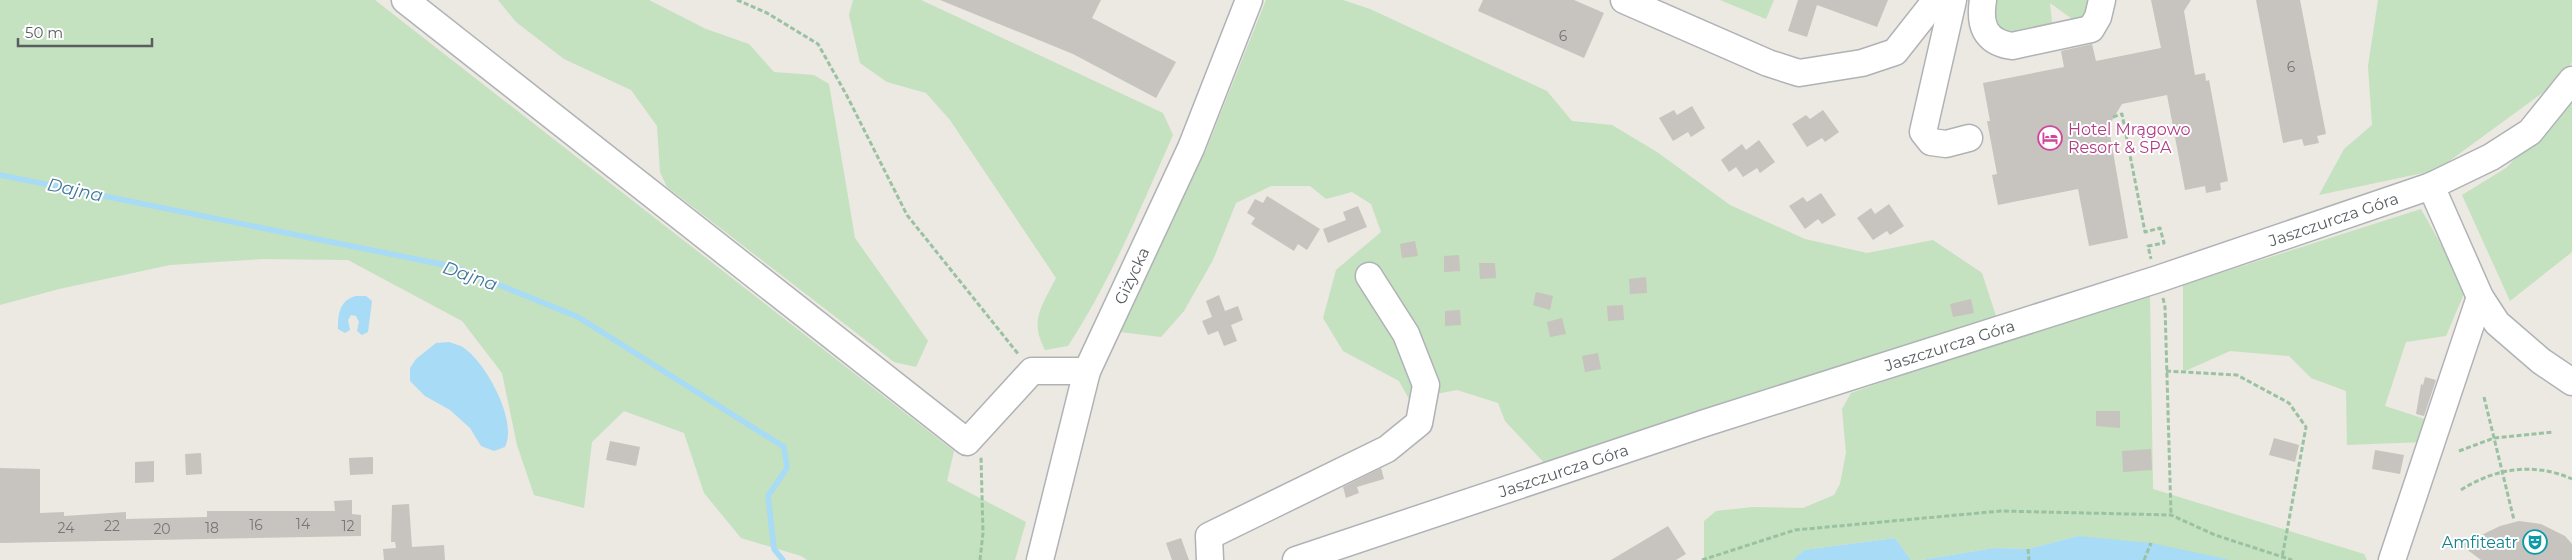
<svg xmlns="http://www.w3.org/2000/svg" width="2572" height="560" font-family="Montserrat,sans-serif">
<rect width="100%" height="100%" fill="#ece8e2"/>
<path fill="#c4e1c0" d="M0 0H375L954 451 947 481 1026 522 1015 560H807L801 556 741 538 704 493 684 433 624 411 592 442 584 508 534 495 517 445 502 373 462 321 348 260 263 259 170 265 59 289 0 305Z
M498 0H649L706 29 749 44 774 72 814 75 829 84 855 238 928 341 916 367 894 362 667 187 660 172 657 126 631 90 564 59 516 22Z
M853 0H921L1163 113 1173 135C1141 207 1111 280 1068 346L1045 350C1029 320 1042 306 1056 278L950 120 926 93 887 82 860 63 849 15Z
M1266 0H1343L1370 9 1547 91 1572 121 1612 125 1657 152 1730 205 1805 239 1867 253 1933 240 1982 273 1996 316 1547 466 1505 421 1498 403 1457 390 1409 399 1399 381 1343 351 1323 318 1336 270 1381 232 1371 204 1352 192 1326 199 1310 186H1271L1236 203 1213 260 1184 311 1161 337 1120 332 1206 150Z
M1720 0H1774L1766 19Z
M1989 0H2093L2079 24 2050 3 2053 31 2018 37 1997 31Z
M2378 0H2572V62L2560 80 2437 170 2319 195 2344 149 2372 125 2368 66Z
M2572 101V252L2510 301 2462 195 2506 168Z
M2421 209 2466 289 2446 336 2406 342 2385 406 2434 422 2424 442 2347 445 2346 391 2311 378 2289 356 2230 351 2183 372V285Z
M2150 296 2153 489 2364 554 2367 560H2230L2078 536 2028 549 1994 548 1921 560H1911L1895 538 1804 550 1793 560H1704V521L1716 511 1753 507 1803 508 1834 495 1840 484 1846 453 1842 409 1851 393 2015 336Z"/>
<path fill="#a7dbf6" d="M356 296H366L372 301 368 332 362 335 357 331 359 322 356 316 351 315 348 320 350 330 345 333 338 329C338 313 340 300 356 296Z
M449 342C454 344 460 345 464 348 486 363 518 421 505 447L494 451 481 446 470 428 450 410 425 396 410 381V368L416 359 436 343Z
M2078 536 2151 543 2231 560H1921L1994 548 2028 549Z
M1895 538 1911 560H1793L1804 550Z"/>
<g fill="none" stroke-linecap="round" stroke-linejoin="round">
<path stroke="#a7dbf6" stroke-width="5.5" d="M0 175 455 267 578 317 784 447 787 468 768 496 774 549 783 560"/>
</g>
<path fill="#c7c3be" d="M940 0H1101L1092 18 1176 62 1156 98 1073 54Z
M1483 0H1574L1604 13 1584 58 1478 11Z
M1798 0H1888L1877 27 1817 5 1807 37 1788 31Z
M2151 0H2191L2184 11 2195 75 2205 73 2206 81 2209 80 2228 181 2220 183 2221 190 2206 193 2205 186 2185 190 2167 95 2122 104 2111 122 2108 123 2128 238 2089 246 2078 189 1998 205 1992 175 1997 174 1987 121H1990L1983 83 2064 67 2061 51 2092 44 2096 61 2161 48Z
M2256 0H2300L2326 134 2317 136 2319 143 2304 146 2302 139 2283 143Z
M1692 106 1705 128 1691 137 1688 132 1673 141 1659 118 1674 110 1677 115Z
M1823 110 1839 132 1825 142 1822 138 1807 147 1792 124 1806 115 1810 119Z
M1759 140 1775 162 1760 173 1757 168 1743 177 1736 167 1729 172 1721 160 1742 144 1746 150Z
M1821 193 1836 215 1822 224 1818 219 1805 229 1789 206 1803 197 1807 202Z
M1267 196 1320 229 1307 250 1298 244 1294 251 1251 224 1255 218 1247 213 1255 199 1263 203Z
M1889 204 1904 226 1890 235 1887 231 1873 240 1857 218 1871 208 1875 214Z
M1358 206 1367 227 1328 243 1323 229 1346 220 1343 212Z
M1415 241 1418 256 1402 258 1400 244Z
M1459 255 1460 271 1444 272V256Z
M1479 263H1495L1496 278 1480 279Z
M1646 277 1647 293 1630 294 1629 279Z
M1536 292 1553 296 1550 310 1533 305Z
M1219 295 1225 311 1238 306 1243 320 1231 325 1237 341 1224 346 1218 331 1208 335 1202 321 1212 317 1206 301Z
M1971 299 1974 313 1953 317 1950 304Z
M1623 305 1624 320 1608 321 1607 306Z
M1460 310 1461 325 1445 326V311Z
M1562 318 1566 334 1550 337 1547 322Z
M1598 353 1601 369 1585 372 1582 356Z
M2425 377 2436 380 2424 416 2416 414 2421 384 2423 385Z
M2096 411H2120V428L2096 426Z
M2274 438 2299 445 2295 462 2269 455Z
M610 441 640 447 636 466 606 460Z
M2151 449 2152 470 2123 472 2122 451Z
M2375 450 2404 455 2400 474 2372 469Z
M201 453 202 474 186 475 185 454Z
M373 457V474L350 475 349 458Z
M154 461V482L135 483V462Z
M0 468 40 469V513L64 512V516L126 512V519L207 517V511H335L334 501 352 500V514L361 515V536L0 543Z
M1381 468 1384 479 1357 487 1359 493 1346 498 1343 487Z
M409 504 412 547 444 545 445 560H384L383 549 396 548 395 542H391L392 505Z
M2519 521 2541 524 2565 536 2572 544V560H2481L2461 545 2500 526Z
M1668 526 1686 554 1676 560H1611Z
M1181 538 1189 560H1172L1166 543Z"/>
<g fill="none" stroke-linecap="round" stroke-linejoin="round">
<g stroke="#afb3b6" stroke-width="29">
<g id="minor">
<path d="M405 0 967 442 1032 371H1087"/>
<path d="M1624 0 1768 63 1799 73 1862 63 1895 52 1936 0"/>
<path d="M1953 0 1923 132 1931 142 1946 144 1969 138"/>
<path d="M1983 0C1979 25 1985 42 2012 46L2091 29 2098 17 2102 0"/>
<path d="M2431 186 2480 297 2497 323 2541 361 2572 382"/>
<path id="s1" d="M1040 560 1087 371 1191 148 1249 0"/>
<path d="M1210 560 1209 536 1387 449 1419 423 1426 385 1406 334 1369 276"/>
<path id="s2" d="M1296 560 1705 423 2158 279 2431 186 2491 157 2530 132 2572 80"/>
<path d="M2392 560 2480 297"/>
</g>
</g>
<path stroke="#9ac2a2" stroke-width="3" stroke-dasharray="5 2.5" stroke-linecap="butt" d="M737 0 767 13 818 44 847 96 907 215 1019 355
M2113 117 2122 114 2145 232 2160 228 2164 243 2148 246 2151 259
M2163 298 2165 307 2171 515
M2166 371 2237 375 2289 403 2306 427 2282 558
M2484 397 2514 520
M2459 451 2494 438 2553 432
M2461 490C2495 468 2534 462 2572 479
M2028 549 2029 560
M980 560 983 533 981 457
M1702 560 1795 530 2001 511 2171 515 2215 535 2292 560
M2144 560 2151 543"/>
<use href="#minor" stroke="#fff" stroke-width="26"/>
</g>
<defs>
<g id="hotel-ring" transform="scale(1.25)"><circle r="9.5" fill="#fff" stroke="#d1479c" stroke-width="1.5"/><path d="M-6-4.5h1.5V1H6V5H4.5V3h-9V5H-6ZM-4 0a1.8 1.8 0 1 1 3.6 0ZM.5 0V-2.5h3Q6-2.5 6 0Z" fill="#d1479c"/></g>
<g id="theatre-ring" transform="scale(1.25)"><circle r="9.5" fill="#fff" stroke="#0f9aa8" stroke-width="1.5"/><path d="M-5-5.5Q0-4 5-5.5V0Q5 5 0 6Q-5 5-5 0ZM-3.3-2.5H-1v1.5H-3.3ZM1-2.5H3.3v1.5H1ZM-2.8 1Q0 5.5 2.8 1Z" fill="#0f9aa8"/></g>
</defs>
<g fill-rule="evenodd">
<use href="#hotel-ring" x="2050" y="138"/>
<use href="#theatre-ring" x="2535" y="542"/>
</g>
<g text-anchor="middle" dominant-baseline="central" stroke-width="4" stroke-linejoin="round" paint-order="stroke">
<g font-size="14" fill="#757778">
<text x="1563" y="36">6</text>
<text x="2291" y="67">6</text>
<text x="303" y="524">14</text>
<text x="256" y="525">16</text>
<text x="112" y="526">22</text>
<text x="348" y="526">12</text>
<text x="66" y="528">24</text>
<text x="212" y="528">18</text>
<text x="162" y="529">20</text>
</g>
<g font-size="16" fill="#b23c85" stroke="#fff" text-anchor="start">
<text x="2068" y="129">Hotel Mrągowo<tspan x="2068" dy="18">Resort &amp; SPA</tspan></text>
</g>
<g font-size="16" fill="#5a5e61" stroke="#fff">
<text stroke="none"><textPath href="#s2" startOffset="1092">Jaszczurcza Góra</textPath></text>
<text stroke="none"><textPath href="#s1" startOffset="300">Giżycka</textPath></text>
<text stroke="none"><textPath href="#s2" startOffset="688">Jaszczurcza Góra</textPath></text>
<text stroke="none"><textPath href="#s2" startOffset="282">Jaszczurcza Góra</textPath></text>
</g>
<g font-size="16" fill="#0d838f" stroke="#fff" text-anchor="end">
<text x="2518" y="542">Amfiteatr</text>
</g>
<g font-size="18" font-style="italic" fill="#44799d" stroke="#fff">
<text transform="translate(75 190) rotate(12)">Dajna</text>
<text transform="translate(470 276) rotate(19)">Dajna</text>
</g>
</g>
<path d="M18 38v8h134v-8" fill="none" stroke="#5a5e61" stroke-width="2.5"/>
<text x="25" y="38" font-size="15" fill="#5a5e61" stroke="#ffffff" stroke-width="4" paint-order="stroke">50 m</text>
</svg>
